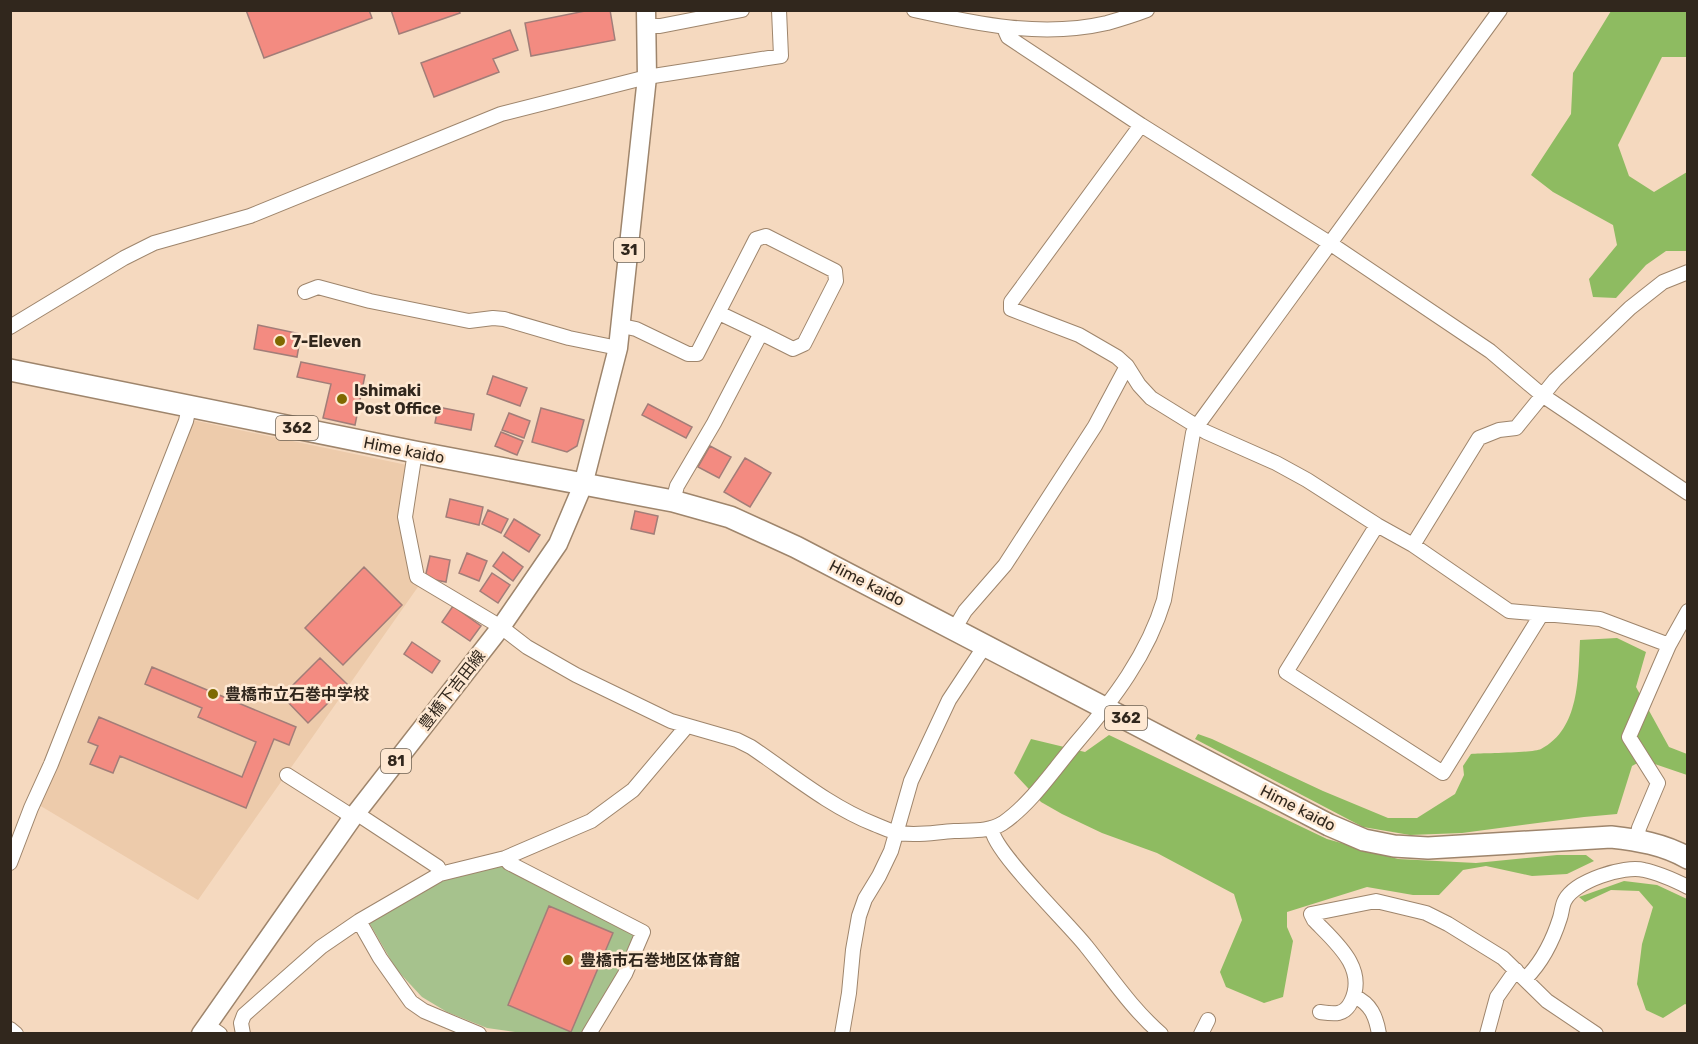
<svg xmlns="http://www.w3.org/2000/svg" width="1698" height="1044" font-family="Rubik,'Noto Sans JP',sans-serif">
<rect width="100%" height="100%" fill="#f5d9bf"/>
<path fill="#edcbab" d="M192 420 407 465 399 514 410 579 420 584 198 900 39 805Z"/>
<path fill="#a6c28d" d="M502 863 637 934 621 972 581 1033H522L487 1028 447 1012 422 997 396 969 367 919 445 875Z"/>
<path fill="#8ebb61" d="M1611 11H1688L1687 57H1662L1618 145 1629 176 1654 192 1687 172V251H1666L1646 265 1616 298 1593 297 1589 279 1617 245 1613 225 1553 192 1531 175 1571 114 1573 73Z
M1617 638 1646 652 1636 687 1669 747 1687 754V775L1643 760 1632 766 1617 814 1584 817 1462 833 1410 835 1363 827 1195 739 1198 734 1212 739 1323 791 1388 818H1417L1455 794 1464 775 1463 766 1471 754C1483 753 1534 753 1541 749 1580 729 1578 677 1580 640Z
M1109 735 1327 839 1398 859 1476 863 1557 855H1586L1594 861 1567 874 1532 876 1486 866 1463 870 1439 895H1413L1367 887 1287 912V927L1293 941 1283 997 1264 1003 1226 987 1220 972 1242 920 1234 894 1157 853 1102 833 1062 814 1041 802 1014 773 1031 739 1085 752Z
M1624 881 1657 885 1687 899V1005L1685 1004 1663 1018 1646 1010 1637 984 1642 944 1653 907 1639 891 1611 890 1585 902 1579 897Z"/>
<path fill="#f38b81" stroke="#a27d78" stroke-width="1.5" d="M246 10H369L372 18 264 58Z
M391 10H459L460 13 399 34Z
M590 10H610L615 40 531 56 525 23Z
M510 30 518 50 493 59 499 72 434 97 421 63Z
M258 325 301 334 297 357 254 349Z
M301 362 365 375 355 425 323 418 331 384 297 377Z
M493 376 527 388 520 406 487 394Z
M648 404 692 427 686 438 642 415Z
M438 407 474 414 471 430 435 423Z
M541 408 584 420 577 446 567 452 532 442Z
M509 413 530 421 524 438 502 430Z
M501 432 523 441 517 455 495 446Z
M710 446 731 457 719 478 698 467Z
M745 458 771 473 750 507 724 492Z
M450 499 483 507 479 525 446 517Z
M488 510 508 519 501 533 482 524Z
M635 511 658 516 654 534 631 529Z
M514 519 540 535 529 552 504 536Z
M503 552 523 567 513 581 493 566Z
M467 553 487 561 479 581 459 573Z
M430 556 450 560 446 582 425 578Z
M364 567 402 605 343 665 305 628Z
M492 573 510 585 498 603 480 591Z
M453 606 481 626 470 641 442 622Z
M412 642 440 661 432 673 404 654Z
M320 658 347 684 308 723 282 696Z
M152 667 296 727 289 745 274 739 246 808 120 756 113 773 90 764 98 746 88 742 99 717 242 777 256 742 198 717 202 708 145 684Z
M549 906 613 933 571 1032 508 1005Z"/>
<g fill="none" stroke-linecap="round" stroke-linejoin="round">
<g stroke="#9e856c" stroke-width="16">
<path id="minor" d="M914 10C977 24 1042 38 1107 23 1121 19 1134 15 1147 10
M646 26H660L742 10
M1004 28 1008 37 1141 125 1331 244 1490 351 1542 395 1688 493
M1141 125 1011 302V309L1079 335 1117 357 1127 366 1139 385 1151 398 1206 432 1276 463 1307 480 1377 525 1413 545 1509 611 1600 619 1669 645
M305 292 318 287 370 301 469 321 493 318 504 319 569 338 618 348
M622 326 636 329 688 354H697L756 239 766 236 835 271 836 281 804 344 793 349 761 333
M10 327 124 258 154 243 250 216 501 114 647 77 781 56 779 10
M415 452 405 517 417 577 501 627 527 647 576 675 671 721 737 740 751 747C791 774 829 806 874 824 882 827 891 832 900 833 918 836 936 832 954 831 971 830 989 832 1003 823 1031 804 1055 768 1077 742 1113 700 1148 654 1164 600L1193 433 1197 426 1500 10
M673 501 677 486 714 423 761 333 719 313
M1377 525 1286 672 1443 773 1541 615
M1413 545 1479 438 1499 430 1516 428 1555 380 1630 308 1663 282 1688 272
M955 628 965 611 1005 565 1095 426 1127 366
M287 775 353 817
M356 813 438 867 440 874
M992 829C992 850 1070 925 1086 946 1111 977 1131 1008 1161 1034
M1637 839 1639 828 1658 783 1629 737 1669 645 1688 611
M505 858 509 863 643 932 625 974 589 1034
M10 863 31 808 51 764 186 421 189 407
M359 921 380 958 411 1002 424 1011 479 1034
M1526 978C1542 962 1553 940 1560 918 1562 912 1562 905 1565 900 1575 881 1624 865 1644 870 1659 873 1674 880 1688 887
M1354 996C1371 1004 1376 1016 1379 1034
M1320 1012C1334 1014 1344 1016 1351 1002 1368 968 1335 942 1314 920L1311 914 1376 901 1426 913 1448 924 1503 958 1547 1001 1596 1034
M207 1025 220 1034
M10 1029 16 1034
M243 1034 241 1023 244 1015 321 947 359 921 440 874 505 858 591 821 633 790 687 726
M842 1034 849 993 853 950 859 916 865 899 879 876 891 851 911 781 949 700 986 644
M1201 1034 1208 1020
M1487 1034 1497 997 1516 970"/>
</g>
<g stroke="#9e856c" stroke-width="21">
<path id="major" d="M201 1034 353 817 501 627 558 544 583 485 618 348 647 77 646 10"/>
</g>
<g stroke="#9e856c" stroke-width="24">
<path id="highway" d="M10 370 415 452 673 501 730 517 796 547 1329 825 1364 840 1394 846 1428 848 1611 837C1638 840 1663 844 1688 858"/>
</g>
<use href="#minor" stroke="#fff" stroke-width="14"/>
<use href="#major" stroke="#fff" stroke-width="18"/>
<use href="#highway" stroke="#fff" stroke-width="21"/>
</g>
<g fill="#7f6900" stroke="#fee8d2" stroke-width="2">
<circle cx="280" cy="341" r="6"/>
<circle cx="342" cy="399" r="6"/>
<circle cx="213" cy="694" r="6"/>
<circle cx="568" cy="960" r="6"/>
</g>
<g text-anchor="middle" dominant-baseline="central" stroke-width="5" stroke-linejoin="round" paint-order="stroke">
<g fill="#fee8d2" stroke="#6e6153" stroke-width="1.5">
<rect x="614" y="238" width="30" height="24" rx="4.5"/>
<rect x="276" y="416" width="42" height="24" rx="4.5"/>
<rect x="1105" y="706" width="42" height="24" rx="4.5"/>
<rect x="381" y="749" width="30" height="24" rx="4.5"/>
</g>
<g font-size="15" font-weight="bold" fill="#31271d">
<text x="629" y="250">31</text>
<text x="297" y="428">362</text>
<text x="1126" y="718">362</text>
<text x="396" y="761">81</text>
</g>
<g font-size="16" font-weight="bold" fill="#31271d" stroke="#fee8d2" text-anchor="start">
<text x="292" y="341">7-Eleven</text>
<text x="354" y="390">Ishimaki<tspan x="354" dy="18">Post Office</tspan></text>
<text x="225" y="694">豊橋市立石巻中学校</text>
<text x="580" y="960">豊橋市石巻地区体育館</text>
</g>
<g font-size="16" fill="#31271d" stroke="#fee8d2">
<text transform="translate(404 450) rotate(11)">Hime kaido</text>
<text transform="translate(867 583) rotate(27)">Hime kaido</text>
<text transform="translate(452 690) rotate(-52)">豊橋下吉田線</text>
<text transform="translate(1298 808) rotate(27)">Hime kaido</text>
</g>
</g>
<rect width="1698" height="1044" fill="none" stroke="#31271d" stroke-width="24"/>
</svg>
